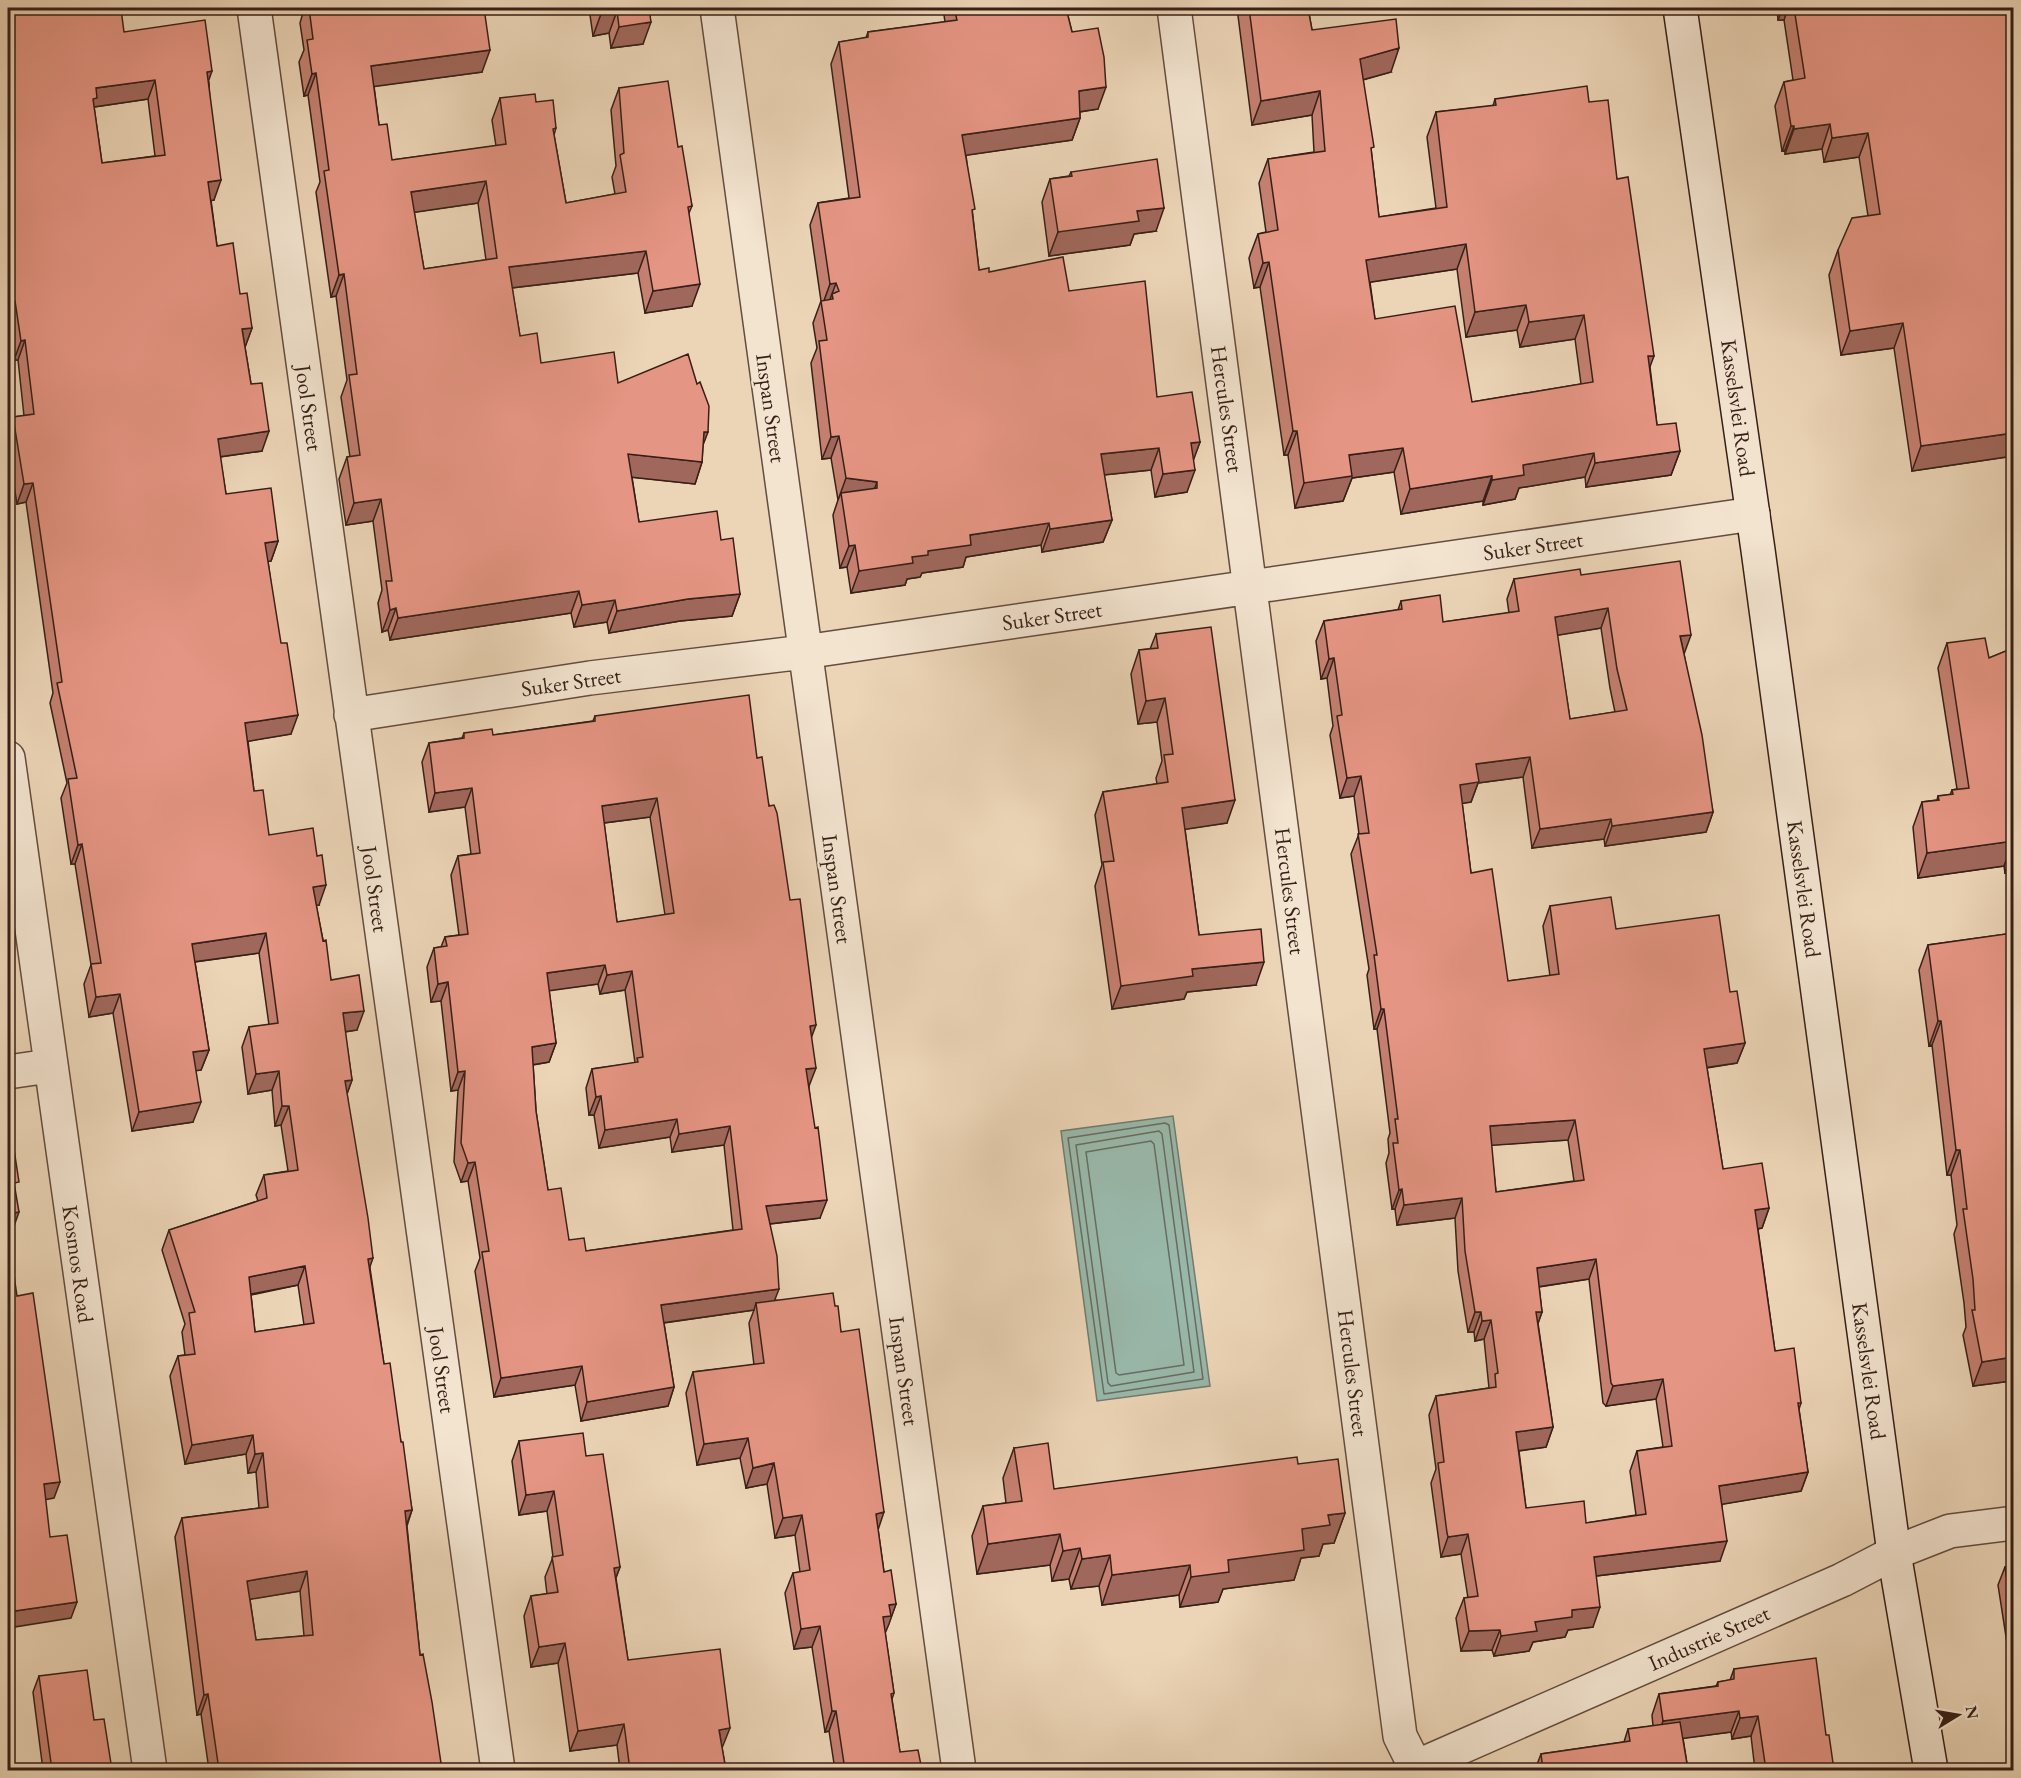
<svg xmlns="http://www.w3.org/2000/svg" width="2021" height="1778" font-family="'EB Garamond',serif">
<rect width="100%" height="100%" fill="#ecd5b7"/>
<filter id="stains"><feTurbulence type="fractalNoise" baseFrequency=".00333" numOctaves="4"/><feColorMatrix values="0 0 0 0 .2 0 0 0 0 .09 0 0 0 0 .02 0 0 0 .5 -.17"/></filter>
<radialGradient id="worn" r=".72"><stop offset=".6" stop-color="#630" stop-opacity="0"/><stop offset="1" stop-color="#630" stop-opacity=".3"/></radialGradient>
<path fill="#99b9ab" stroke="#727b70" stroke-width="1.5" d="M1173 1116 1210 1386 1097 1401 1061 1131Z"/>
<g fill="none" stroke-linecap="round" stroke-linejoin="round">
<path stroke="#686c61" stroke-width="1.5" d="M1165 1123 1169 1125 1203 1379 1104 1394 1068 1138Z
M1159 1131 1162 1134 1194 1372 1111 1386 1108 1383 1076 1145Z
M1151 1141 1154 1144 1184 1365 1119 1375 1116 1373 1086 1152Z"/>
<g stroke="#644c3f" stroke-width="36">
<path id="street" d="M254 8 498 1770
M717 8 959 1770
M1174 8 1400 1736 1417 1770
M351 715 590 678 804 652 1753 514
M8 758 150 1770
M8 1072 49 1066
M1409 1770 1842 1580 1894 1553 1950 1531 2014 1523"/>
</g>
<g stroke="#371f17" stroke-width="36">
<path id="secondary" d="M1680 8 1758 550 1894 1553 1931 1770"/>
</g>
<use href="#street" stroke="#f3e4d0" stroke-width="33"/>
<use href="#secondary" stroke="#f3e4d0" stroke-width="33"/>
</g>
<path fill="#c58071" stroke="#371f17" stroke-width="1.5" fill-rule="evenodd" d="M8 8 124 32 209 82 214 200H211L217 246 240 294 252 328 245 347 262 451 220 457 226 494 278 541 271 561H268L291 734 248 741 254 791 269 835 319 905H316L331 980 357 1030 345 1032 352 1080 347 1094 370 1268 384 1364 401 1442 412 1510 407 1526 420 1655 442 1770H209L201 1714 197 1715 175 1537 182 1518 259 1508 256 1472 248 1473 246 1454 185 1464 170 1376 178 1356 185 1355 182 1332 185 1324 162 1250 169 1230 258 1201 256 1195 264 1175 288 1171 281 1125 275 1126 272 1090 248 1094 242 1047 249 1027 269 1025 259 953 195 962 209 1050 201 1070H196L193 1122 132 1131 113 1013 89 1017 84 984 91 965 75 864H71L61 798 67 783 50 703 53 693 26 502 17 504 8 447V432L13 417 24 416 18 360H14L8 320ZM148 99 155 156 102 163 94 107ZM298 1285 304 1325 255 1332 251 1295ZM300 1591 304 1636 256 1640 250 1599Z
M301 8H484L482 72 374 86 379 125 392 160 496 146 492 120 500 98 536 102 556 128 554 135 566 203 615 194 612 177 616 166 611 110 619 88 678 147 692 206 689 213 692 306 645 313 638 273 512 288 520 336 541 363 618 383 703 443 702 462 695 484 632 477 639 522 721 540 740 594 732 616 680 621 609 633 607 622 574 627 571 613 390 640 388 630 382 632 378 603 382 590 373 521 346 525 339 479 347 457H350L341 397 347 380 336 296 331 297 316 192 320 182 308 95 304 96 299 62 304 50 300 23 302 16ZM478 203 486 260 424 269 414 212Z
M589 8H652L643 44 611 48 609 33 593 36Z
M943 8H1066L1072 32 1098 109 1080 112V118L1072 140 966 155 979 270 1069 291 1157 397 1200 442 1193 460 1187 492 1155 497 1151 470 1104 475 1112 520 1103 542 1042 552 1041 545 966 557 963 567 922 573 920 577 907 579 905 585 851 593 847 567 840 568 833 515 838 500 831 458 822 459 811 363 817 348 813 323 821 301 810 225 818 203 849 198 831 64 839 42 866 38 868 32 945 22Z
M1237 8H1308L1312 30 1391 72 1363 80 1379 217 1436 208 1427 137 1436 112 1493 106 1495 99 1589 102 1617 179 1650 367 1657 425 1680 451 1671 475 1586 487 1585 477 1519 488 1515 499 1483 505V501L1401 514 1394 472 1352 478 1343 501 1295 508 1288 455H1284L1260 287 1254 288 1249 258 1258 234 1266 232 1259 183 1268 159 1314 152 1312 115 1252 125ZM1457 269 1466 337 1517 330 1520 347 1575 339 1581 384 1472 402 1375 319 1370 282Z
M1777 8H1981L1982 13 2013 9V456L1912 471 1894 348 1841 355 1829 275 1838 250 1868 216 1859 157 1824 162 1822 149 1785 154V150L1782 151 1775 106 1784 82 1793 80 1784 20H1778Z
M1071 172 1156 231 1134 234 1130 245 1049 256 1042 202 1050 179 1069 176Z
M1581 575 1684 654 1713 812 1706 832 1605 846 1604 839 1532 848 1523 777 1478 783 1471 802 1462 803 1471 873 1508 981 1550 976 1543 926 1550 906 1616 929 1730 992 1745 1043 1737 1063 1707 1068 1723 1169 1769 1208 1762 1228 1758 1229 1775 1351 1801 1403 1799 1409 1808 1472 1801 1491 1722 1504 1720 1561 1596 1576 1593 1627 1568 1630 1565 1637 1533 1642 1529 1651 1494 1656 1492 1650 1461 1651 1456 1618 1464 1598H1468L1461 1554 1441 1557 1431 1483 1436 1469 1429 1415 1436 1396 1489 1388 1484 1339 1475 1341 1474 1332H1468L1458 1271 1455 1218 1397 1225 1395 1209H1392L1386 1163 1389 1153 1388 1139 1390 1133 1377 1029H1374L1367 975 1369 969 1351 854 1359 834 1354 796 1340 798 1330 735 1333 726 1327 678 1321 679 1316 641 1324 621 1398 610 1401 601 1443 622 1509 613 1507 599 1514 579ZM1601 628 1610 688 1615 712 1570 719 1557 635ZM1568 1140 1574 1181 1496 1192 1491 1145ZM1589 1279 1603 1403 1606 1406 1656 1399 1663 1447 1637 1451 1630 1471 1636 1515 1586 1523 1526 1508 1519 1451 1546 1447 1553 1427 1538 1323 1542 1312 1539 1287Z
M1156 634 1227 823 1185 829 1199 935 1256 985 1187 992 1184 999 1112 1009 1095 886 1102 865 1095 815 1103 792 1157 784 1156 778 1162 761 1157 722 1138 724 1131 674 1139 650 1150 649Z
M1947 643 1989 658 2013 648V872L2005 873 2004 866 1918 878 1913 827 1922 802 1937 800 1938 796 1950 795 1952 790 1957 789 1938 668Z
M595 716 757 758 769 806 811 1037 809 1087 820 1218 770 1224 774 1300 835 1306 841 1332 878 1529 884 1572 896 1604 885 1632 894 1693 892 1699 900 1752 922 1770H835L829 1731 825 1732 812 1647 794 1649 785 1593 793 1573 800 1572 795 1535 775 1538 767 1484 746 1488 740 1458 697 1465 686 1393 693 1372 754 1365 749 1323 754 1310 664 1323 674 1387 668 1406 581 1421 575 1385 494 1397 475 1271 480 1258 468 1181 461 1182 454 1162 458 1090 451 1091 441 1001 431 1002 427 967 434 948 441 947 445 937 459 935 451 875 458 856 471 854 465 807 429 812 422 762 429 743 462 738 464 733 493 735 593 721ZM650 817 665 915 617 922 604 823ZM598 984 600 994 625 990 635 1063 592 1069 586 1088 589 1115H594L599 1148 670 1137 672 1152 724 1145 733 1230 586 1251 569 1240 548 1190 536 1111 533 1065 549 1062 556 1043 549 990Z
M2013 933V1401L2011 1381 1973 1386 1963 1335 1966 1327 1964 1303 1954 1234 1957 1225 1951 1175H1947L1932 1045 1929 1046 1919 970 1928 945Z
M519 1441 586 1456 620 1567 616 1578 628 1660 722 1748 726 1770H620L617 1745 570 1751 558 1663 531 1667 524 1616 531 1596 547 1594 545 1577 553 1557 547 1511 519 1515 512 1461Z
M1014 1448 1054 1489 1298 1464 1345 1513 1334 1543 1323 1544 1319 1556 1301 1558 1294 1580 1223 1589 1218 1602 1180 1607 1179 1595 1102 1605 1099 1586 1071 1589 1069 1579 1052 1581 1050 1565 977 1574 972 1536 983 1506 1006 1503 1003 1478Z
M2013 1565V1655H2012L2010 1642 2007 1643 1998 1585 2005 1567Z
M1734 1669 1826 1735 1834 1770H1755L1751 1736 1732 1739 1731 1732 1683 1738 1688 1770H1535L1541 1754 1624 1742 1628 1729 1653 1726 1652 1715 1659 1694 1716 1686 1718 1682 1730 1680Z
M39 1676 94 1720 112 1770H43L33 1692Z"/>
<path fill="#a0685c" stroke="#371f17" stroke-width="1.5" d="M648 8H652L646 23 651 22 643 44 611 48 619 27Z
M1783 8H1788L1784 20H1778Z
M617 11 609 33 593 36 601 14Z
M1399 48 1391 72 1351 83 1360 59Z
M490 50 482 72 363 88 371 66Z
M212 71 205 91 207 72Z
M316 73 308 95 304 96 312 74Z
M155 80 148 99 94 107 86 118 96 88Z
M1106 87 1098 109 1071 113 1079 91Z
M1320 91 1312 115 1252 125 1261 101Z
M1080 118 1072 140 954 157 962 135Z
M1830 124 1822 149 1785 154 1794 129Z
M1791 126H1794L1785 150 1782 151Z
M1868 133 1859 157 1824 162 1832 138Z
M221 180 214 200 201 202 208 182Z
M486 181 478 203 403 214 411 192Z
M1164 208 1156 231 1134 234 1130 245 1049 256 1058 232 1137 211Z
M1466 244 1457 269 1358 284 1366 260Z
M646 251 638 273 501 289 509 267Z
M1269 262 1260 287 1254 288 1263 263Z
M344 274 336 296 331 297 339 275Z
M836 283 828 305 822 306 830 284Z
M700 284 692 306 645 313 653 291Z
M12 301H15L8 320V314Z
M1526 305 1517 330 1466 337 1475 312Z
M1584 315 1575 339 1520 347 1529 322Z
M1903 323 1894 348 1841 355 1850 331Z
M252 328 245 347 242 329Z
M25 340 18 360H14L21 341Z
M1648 356H1654L1645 380Z
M269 431 262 451 211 458 218 439Z
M1293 431H1297L1288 455H1284Z
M704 432H708L700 453Z
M2013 433V456L1912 471 1921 446Z
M839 436 831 458 822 459 831 437Z
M1200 442 1192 464 1191 443Z
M1159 448 1151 470 1093 476 1101 454Z
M1403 448 1394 472 1352 478 1343 501 1295 508 1304 483 1349 455Z
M1680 451 1671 475 1586 487 1595 463Z
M1594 453 1585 477 1519 488 1515 499 1483 505 1492 480 1523 465Z
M628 454 702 462 695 484 620 476Z
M1195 470 1187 492 1155 497 1163 474Z
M1492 476 1483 501 1401 514 1410 489Z
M846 478 877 482 869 504 841 493 838 500Z
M33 483 26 502 17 504 24 484Z
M381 499 373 521 346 525 354 503Z
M1112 520 1103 542 1042 552 1050 529Z
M1049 523 1041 545 966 557 963 567 922 573 920 577 907 579 905 585 851 593 859 571 912 557 970 535Z
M278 541 271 561 258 563 265 543Z
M855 545 847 567 840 568 849 546Z
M579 591 571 613 390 640 398 618Z
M740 594 732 616 680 621 609 633 617 611 688 599Z
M615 600 607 622 574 627 582 605Z
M396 608 388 630 382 632 390 610Z
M1608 608 1601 628 1547 637 1555 617Z
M1691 635 1684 654 1680 636Z
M1334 658 1327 678 1321 679 1329 659Z
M1165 698 1157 722 1138 724 1146 701Z
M298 715 291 734 238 743 245 723Z
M1530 757 1523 777 1478 783 1471 802 1452 805 1460 785 1476 764Z
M1361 776 1354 796 1340 798 1347 778Z
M472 788 465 807 429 812 435 793Z
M657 798 650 817 595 824 602 806Z
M1235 800 1227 823 1174 831 1182 808Z
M1713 812 1706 832 1605 846 1612 826Z
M1611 819 1604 839 1532 848 1540 829Z
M2013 841 2004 866 1918 878 1927 853Z
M82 844 75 864H71L78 845Z
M2013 850V872L2005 873Z
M326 885 319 905 306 907 313 887Z
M266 933 259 953 185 963 192 944Z
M1264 962 1256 985 1187 992 1184 999 1112 1009 1121 986 1192 969Z
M605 965 598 984 540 992 547 973Z
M632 971 625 990 600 994 607 975Z
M448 982 441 1001 431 1002 438 984Z
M120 994 113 1013 89 1017 96 997Z
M1381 1009H1384L1377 1029H1374Z
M364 1011 357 1030 335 1033 343 1013Z
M1938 1021H1941L1932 1045 1929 1046Z
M816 1025 809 1044 810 1026Z
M556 1043 549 1062 525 1066 532 1047Z
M1745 1043 1737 1063 1696 1069 1704 1049Z
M209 1050 201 1070 186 1072 193 1052Z
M816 1068 809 1086 799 1088 806 1069Z
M279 1071 272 1090 248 1094 256 1074Z
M465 1071 458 1090 451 1091 458 1072Z
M352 1080 345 1099V1081Z
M601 1096 594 1115H589L596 1097Z
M201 1102 193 1122 132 1131 139 1112Z
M282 1106H289L281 1125 275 1126Z
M677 1119 670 1137 599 1148 605 1130Z
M1575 1120 1568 1140 1482 1146 1490 1126Z
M730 1126 724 1145 672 1152 679 1134Z
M1956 1150H1960L1951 1175H1947Z
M475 1162 468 1181 461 1182 468 1163Z
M1402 1189 1395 1209H1392L1399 1190Z
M1462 1198 1455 1218 1397 1225 1404 1205Z
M827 1200 820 1218 759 1225 766 1206Z
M1769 1208 1762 1228 1748 1230 1755 1210Z
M19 1212 13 1229H8V1214Z
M373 1258 366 1278 368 1259Z
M1596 1259 1589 1279 1530 1288 1537 1268Z
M305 1266 298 1285 241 1296 249 1277Z
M779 1289 772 1307 756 1303 754 1310 654 1324 661 1305Z
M1475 1312H1481L1474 1332H1468Z
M1536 1312H1542L1535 1332Z
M1491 1320 1484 1339 1475 1341 1482 1321Z
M2013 1357V1373L2011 1381 1973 1386 1982 1362Z
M582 1366 575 1385 494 1397 501 1378Z
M1663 1379 1656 1399 1606 1406 1613 1386Z
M674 1387 668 1406 581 1421 587 1402Z
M1553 1427 1546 1447 1509 1452 1516 1432Z
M253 1435 246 1454 185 1464 192 1445Z
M748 1438 740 1458 697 1465 704 1444Z
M263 1453 256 1472 248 1473 255 1454Z
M774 1463 767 1484 746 1488 753 1468Z
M1808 1472 1801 1491 1712 1506 1719 1486Z
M60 1482 54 1498 38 1501 44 1484Z
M554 1491 547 1511 519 1515 526 1495Z
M412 1510 405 1529V1511Z
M884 1512 877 1533 876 1514Z
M1345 1513 1334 1543 1323 1544 1319 1556 1301 1558 1294 1580 1223 1589 1218 1602 1180 1607 1191 1577 1228 1560 1302 1529 1328 1515Z
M802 1515 795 1535 775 1538 783 1518Z
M1060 1534 1050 1565 977 1574 988 1544Z
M1468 1534 1461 1554 1441 1557 1448 1537Z
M1727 1541 1720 1561 1587 1577 1594 1557Z
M1080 1548 1069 1579 1052 1581 1063 1551Z
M1110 1555 1099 1586 1071 1589 1082 1559Z
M1190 1565 1179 1595 1102 1605 1112 1575Z
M620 1567 612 1587 614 1568Z
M307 1571 300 1591 240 1601 247 1581Z
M77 1602 71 1618 8 1628V1612Z
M896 1604 889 1624 884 1636 883 1617 889 1605Z
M1600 1607 1593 1627 1568 1630 1565 1637 1533 1642 1529 1651 1494 1656 1501 1636 1535 1622 1572 1610Z
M2013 1624V1632L2010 1642 2007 1643Z
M820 1626 812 1647 794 1649 801 1629Z
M1500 1630 1492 1650 1461 1651 1469 1631Z
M565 1643 558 1663 531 1667 539 1647Z
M208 1694 201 1714 197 1715 204 1695Z
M832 1711H836L829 1731 825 1732Z
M1739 1711 1731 1732 1656 1742 1663 1721Z
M1758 1716 1751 1736 1732 1739 1740 1718Z
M624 1724 617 1745 570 1751 578 1731Z
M730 1728 722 1748 719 1730Z"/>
<path fill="#e59583" stroke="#371f17" stroke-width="1.5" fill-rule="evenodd" d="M8 8H118V10L121 9 124 32 205 20 212 71 207 72 221 180 208 182 217 246 233 243 240 294 247 293 252 328 242 329 251 384 262 383 269 431 218 439 226 494 271 488 278 541 265 543 281 643H287L298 715 245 723 254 791 263 790 269 835 313 828 317 856 322 855 326 885 313 887 323 941 326 940 331 980 359 975 364 1011 343 1013 352 1080 345 1081 368 1218 373 1258 368 1259 384 1364 390 1363 401 1442H403L412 1510 405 1511 420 1655 423 1654 432 1702 442 1770H219L208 1694 204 1695 182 1518 268 1507 263 1453 255 1454 253 1435 192 1445 178 1356 195 1354 189 1313 195 1312 169 1230 267 1198 264 1175 298 1170 289 1106H282L279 1071 256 1074 249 1027 278 1023 266 933 192 944 209 1050 193 1052 201 1102 139 1112 120 994 96 997 91 964 101 963 82 844 78 845 68 779 77 778 57 683 62 682 33 483 24 484 13 417 34 414 25 340 21 341 15 301H12L8 269ZM155 80 165 155 102 163 93 99 97 98 96 88ZM305 1266 314 1323 255 1332 249 1277ZM307 1571 313 1635 256 1640 247 1581Z
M309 8H484L490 50 371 66 379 125 387 124 392 160 506 144 500 98 535 94 536 102 553 100 556 128 553 129 566 203 626 192 620 155 624 153 619 88 668 81 678 147 682 146 692 206 688 207 700 284 653 291 646 251 509 267 520 336 537 333 541 363 614 352 618 383 688 354 697 384 700 382 709 406 708 432H704L702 462 628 454 639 522 717 511 721 540 733 538 740 594 688 599 617 611 615 600 582 605 579 591 398 618 396 608 390 610 386 581H392L381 499 354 503 347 457 360 455 349 375 357 374 344 274 339 275 324 171 329 170 316 73 312 74 307 40 313 39ZM486 181 497 258 424 269 411 192Z
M600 8H649L651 22 619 27 617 11 601 14Z
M954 8H1066L1072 32 1098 28 1104 57 1106 87 1079 91 1080 118 962 135 975 209 972 210 979 270 989 268V272L1063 257 1069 291 1145 281 1157 397 1192 392 1200 442 1191 443 1195 470 1163 474 1159 448 1101 454 1112 520 1050 529 1049 523 970 535 971 545 928 551V555L912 557 913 563 859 571 855 545 849 546 841 493 877 488V482L846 478 839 436 831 437 819 341 827 340 821 301 833 299 832 294 839 291 836 283 830 284 818 203 860 197 839 42 868 37V32L957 20Z
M1249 8H1308L1312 30 1396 19 1399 48 1360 59 1374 147 1371 148 1379 217 1447 207 1436 112 1496 105 1495 99 1587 86 1589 102 1608 100 1617 179 1628 177 1654 356H1648L1657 425 1676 423 1680 451 1595 463 1594 453 1523 465 1524 475 1492 480V476L1410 489 1403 448 1349 455 1352 476 1304 483 1297 431H1293L1269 262 1263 263 1258 234 1278 230 1268 159 1325 151 1320 91 1261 101ZM1466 244 1475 312 1526 305 1529 322 1584 315 1593 382 1472 402 1455 306 1375 319 1366 260Z
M1794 8H1981L1982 13 2013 9V433L1921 446 1903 323 1850 331 1838 250 1852 218 1880 214 1868 133 1832 138 1830 124 1794 129V126H1791L1784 82 1805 78Z
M1157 159 1164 208 1137 211 1139 221 1058 232 1050 179 1072 176 1071 172Z
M1680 561 1691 635 1680 636 1702 735 1713 812 1612 826 1611 819 1540 829 1530 757 1476 764 1479 782 1460 785 1471 873 1492 869 1508 981 1559 974 1550 906 1611 897 1616 929 1719 915 1730 992 1737 991 1745 1043 1704 1049 1723 1169 1762 1163 1769 1208 1755 1210 1775 1351 1794 1348 1801 1403H1798L1808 1472 1719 1486 1727 1541 1594 1557 1600 1607 1572 1610V1617L1535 1622 1537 1631 1501 1636 1500 1630 1469 1631 1464 1598 1478 1596 1468 1534 1448 1537 1447 1533 1438 1463 1444 1462 1436 1396 1496 1387 1495 1374 1498 1373 1491 1320 1482 1321 1481 1312H1475L1465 1251 1462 1198 1404 1205 1402 1189 1399 1190 1393 1143H1398L1395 1119H1398L1384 1009H1381L1374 955H1377L1358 834 1369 833 1361 776 1347 778 1337 716 1342 715 1334 658 1329 659 1324 621 1402 609 1401 601 1440 595 1443 622 1519 611 1514 579 1580 569 1581 575ZM1608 608 1617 669 1627 710 1570 719 1555 617ZM1575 1120 1584 1180 1496 1192 1490 1126ZM1596 1259 1611 1383 1613 1386 1663 1379 1672 1446 1637 1451 1646 1514 1586 1523 1584 1501 1526 1508 1516 1432 1553 1427 1536 1312H1542L1537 1268Z
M1211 627 1235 800 1182 808 1199 935 1261 929 1264 962 1192 969 1193 976 1121 986 1103 862 1114 861 1103 792 1168 782 1164 755 1173 754 1165 698 1146 701 1139 650 1158 648 1156 634Z
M1985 638 1989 658 2013 648V844V841L1927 853 1922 802 1939 800 1938 796 1953 794 1952 790 1969 788 1947 643Z
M749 695 757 758 762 757 769 806 774 805 777 813 790 900 800 899 816 1025 810 1026 816 1068 806 1069 815 1128 818 1127 827 1200 766 1206 777 1256 779 1289 661 1305 674 1387 587 1402 582 1366 501 1378 482 1252 489 1251 475 1162 468 1163 461 1143 465 1071 458 1072 448 982 438 984 434 948 447 946 445 937 468 934 458 856 480 853 472 788 435 793 429 743 464 738V733L492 729 493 735 595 721V716ZM657 798 674 913 617 922 602 806ZM605 965 607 975 632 971 643 1057 637 1058 638 1062 592 1069 596 1097 601 1096 605 1130 677 1119 679 1134 730 1126 742 1229 586 1251 584 1238 569 1240 561 1188 548 1190 536 1111 532 1047 556 1043 547 973Z
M2013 933V1357L1982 1362 1972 1310H1975L1973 1279 1963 1209H1967L1960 1150H1956L1941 1021H1938L1928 945Z
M11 1130 19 1182 14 1183 19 1212 8 1214V1131Z
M8 1234 17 1296 33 1293 60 1482 44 1484 50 1537 67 1535 77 1602 8 1612Z
M833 1293 835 1306H838L841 1332 859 1329 884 1512 876 1514 884 1572 891 1570 896 1604 889 1605 891 1616 883 1617 894 1693 891 1694 900 1752 918 1750 922 1770H845L836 1711H832L820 1626 801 1629 793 1573 810 1570 802 1515 783 1518 774 1463 753 1468 748 1438 704 1444 693 1372 764 1363 756 1303Z
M583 1433 586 1456 603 1454 620 1567 614 1568 628 1660 720 1649 730 1728 719 1730 726 1770H630L624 1724 578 1731 565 1643 539 1647 531 1596 558 1592 552 1557 563 1555 554 1491 526 1495 519 1441Z
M1048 1443 1054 1489 1297 1457 1298 1464 1338 1459 1345 1513 1328 1515 1330 1525 1302 1529 1304 1550 1228 1560 1229 1572 1191 1577 1190 1565 1112 1575 1110 1555 1082 1559 1080 1548 1063 1551 1060 1534 988 1544 983 1506 1022 1501 1014 1448Z
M2013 1565V1624L2005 1567Z
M1816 1658 1826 1735H1829L1834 1770H1766L1758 1716 1740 1718 1739 1711 1663 1721 1659 1694 1718 1686V1682L1734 1679V1669Z
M87 1670 94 1720 104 1719 112 1770H52L39 1676Z
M1680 1722 1688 1770H1543L1541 1754 1630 1741 1628 1729Z
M8 1760 10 1770H8Z"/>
<g text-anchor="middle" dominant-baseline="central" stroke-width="4.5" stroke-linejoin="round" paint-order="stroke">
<g font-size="22" fill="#371f17" stroke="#f3e4d0">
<text transform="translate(309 408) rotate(82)">Jool Street</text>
<text transform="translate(771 408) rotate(82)">Inspan Street</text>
<text transform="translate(1738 408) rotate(82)">Kasselsvlei Road</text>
<text transform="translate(1227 409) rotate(82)">Hercules Street</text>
<text transform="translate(1533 546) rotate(-8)">Suker Street</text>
<text transform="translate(1052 616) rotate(-8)">Suker Street</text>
<text transform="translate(571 682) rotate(-8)">Suker Street</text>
<text transform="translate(375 889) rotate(82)">Jool Street</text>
<text transform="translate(837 889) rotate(82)">Inspan Street</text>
<text transform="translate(1804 889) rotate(82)">Kasselsvlei Road</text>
<text transform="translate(1290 891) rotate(83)">Hercules Street</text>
<text transform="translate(78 1264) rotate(82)">Kosmos Road</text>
<text transform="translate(442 1370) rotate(82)">Jool Street</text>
<text transform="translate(904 1371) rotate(82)">Inspan Street</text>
<text transform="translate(1869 1371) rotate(82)">Kasselsvlei Road</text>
<text transform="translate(1353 1373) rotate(83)">Hercules Street</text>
<text transform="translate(1709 1638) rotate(-24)">Industrie Street</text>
</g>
</g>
<rect width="2021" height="1778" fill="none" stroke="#ecd5b7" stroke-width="30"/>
<rect x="9" y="9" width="2003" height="1760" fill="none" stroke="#371f17" stroke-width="3"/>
<rect x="15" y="15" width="1991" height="1748" fill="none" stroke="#371f17" stroke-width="1.5"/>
<g transform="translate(1958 1715) rotate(79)" stroke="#f3e4d0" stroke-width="4.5" paint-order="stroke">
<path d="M0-4.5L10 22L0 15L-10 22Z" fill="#371f17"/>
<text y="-9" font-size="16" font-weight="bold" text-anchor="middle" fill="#371f17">N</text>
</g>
<rect width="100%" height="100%" filter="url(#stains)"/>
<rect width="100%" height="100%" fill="url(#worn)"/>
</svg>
